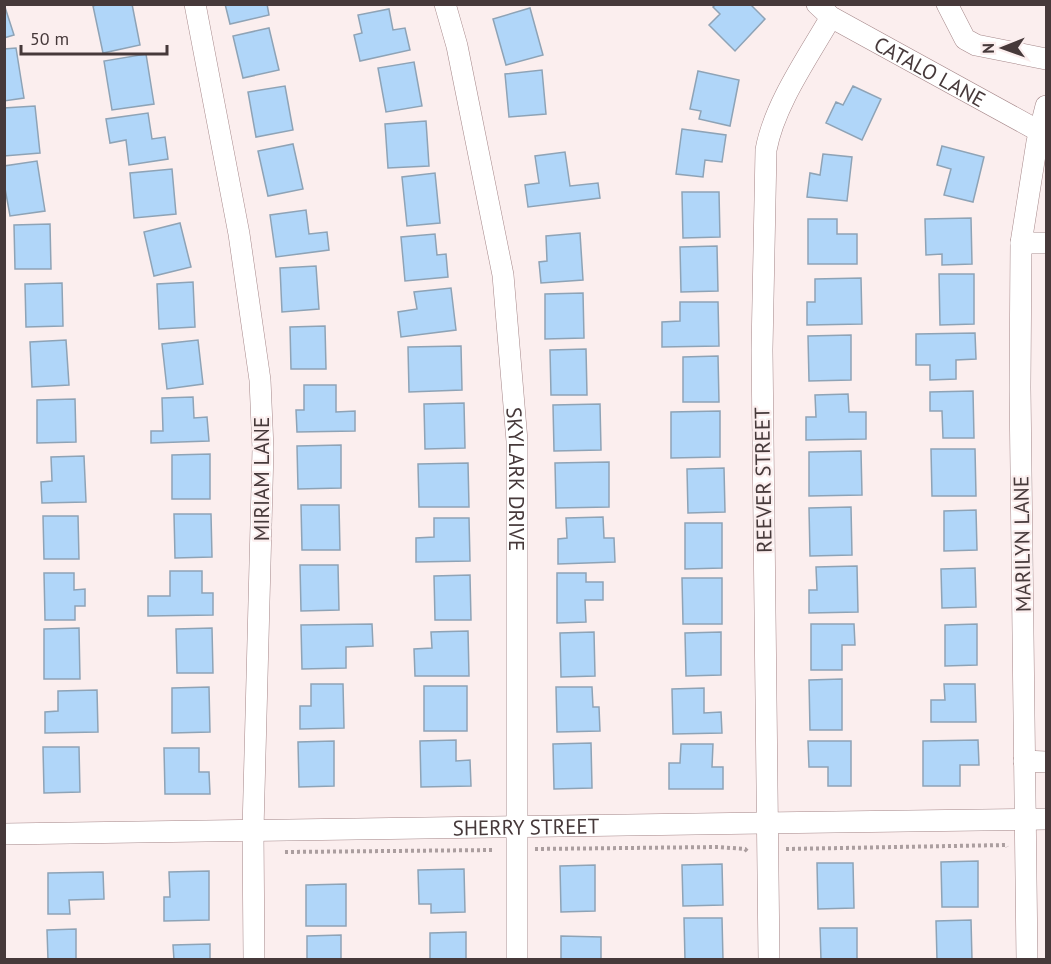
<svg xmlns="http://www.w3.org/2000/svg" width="1051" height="964" font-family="'PT Sans',sans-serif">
<rect width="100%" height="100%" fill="#fbeeee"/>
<path fill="#b0d6f9" stroke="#8ea3b6" stroke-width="1.5" d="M4 4 14 35 4 38Z
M99 4H132L140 45 103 53 93 6Z
M225 4H267L269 15 230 24Z
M716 4H750L765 19 735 51 709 25 720 14 713 7Z
M530 8 543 55 506 65 493 19Z
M389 9 393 30 405 28 410 50 360 61 354 35 362 33 358 15Z
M269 28 279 70 243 78 233 36Z
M16 48 24 98 4 101V49Z
M146 54 154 104 112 110 104 61Z
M414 62 422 106 386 112 378 68Z
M542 70 546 114 509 117 505 74Z
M698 71 739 80 730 126 699 119 701 111 690 109Z
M285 86 293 130 256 137 248 92Z
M853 86 881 99 862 140 826 123 836 102 843 105Z
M35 106 40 153 4 156V108Z
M148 113 152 139 165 137 168 159 129 165 126 140 110 143 106 119Z
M426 121 429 166 388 168 385 124Z
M682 129 726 135 722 162 705 160 703 177 676 174Z
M293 144 303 189 268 196 258 151Z
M942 146 984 157 973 202 944 195 951 169 937 165Z
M565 152 570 186 598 183 600 198 528 207 525 185 539 183 535 156Z
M823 154 852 157 847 201 807 197 810 173 820 175Z
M37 161 45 211 10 216 4 183V166Z
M172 169 176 214 134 218 130 173Z
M435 173 440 223 407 226 402 177Z
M682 192H719L720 237 683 238Z
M306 210 309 234 327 232 329 250 276 257 270 215Z
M971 218 972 264 942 265V254L926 255 925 219Z
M808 219H837V234H857V264H808Z
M180 223 191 267 154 276 144 232Z
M50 224 51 269H15L14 225Z
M580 233 583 280 541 283 539 262 547 261 546 236Z
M435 234 437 255 446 254 448 277 405 281 401 237Z
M717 246 718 291 681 292 680 247Z
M316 266 319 309 282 312 280 268Z
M939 274H974V324L940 325Z
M861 278 862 324 807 325V302H815V279Z
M193 282 195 327 159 329 157 284Z
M62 283 63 326 26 327 25 284Z
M451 288 456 330 401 337 398 312 417 309 414 292Z
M583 293 584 338 545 339V294Z
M680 302H718L719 346 662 347V322L680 321Z
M325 326 326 369H291L290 327Z
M975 333 976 359 956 360V379L930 380V365H916V334Z
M851 335V380L809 381 808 336Z
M66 340 69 385 32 387 30 342Z
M198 340 203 384 167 389 162 344Z
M461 346 462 390 409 392 408 347Z
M586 349 587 395H551L550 350Z
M718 356 719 402H683V357Z
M304 385H336V412L355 411V431L297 432 296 410H304Z
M973 391 974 438H943L942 411H930V392Z
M848 394 849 412H866V439L806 440V417H816L815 395Z
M193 397 194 418 207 417 209 441 151 443V431H163L162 398Z
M75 399 76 442 37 443V400Z
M464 403 465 448 425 449 424 404Z
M600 404 601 450 554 451 553 405Z
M720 411V457L671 458V412Z
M341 445V488L298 489 297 446Z
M931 449H975L976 496H932Z
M861 451 862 495 809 496V452Z
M210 454V499H172V455Z
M84 456 86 502 42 503 41 482 52 481 51 457Z
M609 462V507L556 508 555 463Z
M468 463 469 507H419L418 464Z
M724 468 725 512 688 513 687 469Z
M301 505H339L340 550H302Z
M851 507 852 555 810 556 809 508Z
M976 510 977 550 944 551V511Z
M174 514H211L212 557 175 558Z
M43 516H78L79 559H44Z
M603 517 604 538H614L615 562 558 564V539L567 538 566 518Z
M434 518H469L470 561 416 562V538L434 537Z
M685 523H722V568L685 569Z
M300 565H338L339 610 301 611Z
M857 566 858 612 809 613V590H817L816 567Z
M975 568 976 607 942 608 941 569Z
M170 571H202V593H213V615L148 616V596H170Z
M44 573H74V590L85 589V606H75V620H45Z
M557 573H586V582H603V600H585L586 622 557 623Z
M470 575 471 620H435L434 576Z
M682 578H722V624H683Z
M372 624 373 646 346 647V668L302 669 301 625Z
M811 624H854L855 645H842V670H811Z
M977 624V665L945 666V625Z
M79 628 80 679H44V629Z
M212 628 213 673H177L176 629Z
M468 631 469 676H415L414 649 432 648 431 632Z
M594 632 595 676 561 677 560 633Z
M721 632V675L686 676 685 633Z
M842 679V730H810L809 680Z
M311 684H343L344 728 300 729V706H311Z
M944 684H975L976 722H931V700H945Z
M424 686H467V731H424Z
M209 687 210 732 172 733V688Z
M556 687H592L593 707H599L600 731 557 732Z
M704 688V713L721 712 722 733 673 734 672 689Z
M97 690 98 732 45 733V712L58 711V691Z
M456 740V761L470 760 471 786 421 787 420 741Z
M978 740 979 765H960V786H923V741Z
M334 741V786L299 787 298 742Z
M808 741H851V786H828V767H809Z
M591 743 592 788 554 789 553 744Z
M681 744H713L712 767H723V789H669V763H680Z
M43 747H79L80 792 44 793Z
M164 748H199V772H209L210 794H165Z
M978 861V907H942L941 862Z
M817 863H853L854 908 818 909Z
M722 864 723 905 683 906 682 865Z
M595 865V911L561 912 560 866Z
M464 869 465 912 431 913V904H419L418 870Z
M209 871V920L164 921V897H170L169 872Z
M103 872 104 899 69 900 70 914H48V873Z
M346 884V926H306V885Z
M684 918H722L723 960H685Z
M971 920 972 960H937L936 921Z
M820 928H857V960H821Z
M76 929V960H48L47 930Z
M466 932V960H430V933Z
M341 935V960H307V936Z
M561 936 601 937V960H561Z
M210 944V960H174L173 945Z"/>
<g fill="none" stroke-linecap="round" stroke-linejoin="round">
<g stroke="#a58789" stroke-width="22">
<g id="minor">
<path d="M195 4 239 234 260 380 263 449 253 830 254 960"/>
<path id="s1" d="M445 4 457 46 503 275 517 441V960"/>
<path id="s2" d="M817 4 831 17 1046 135"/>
<path d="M947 4 965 39 976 45 1046 59"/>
<path d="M1021 243H1046"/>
<path d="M1024 761 1046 762"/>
<path id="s3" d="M4 834 1046 819"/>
<path d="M769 960 762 350 766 150C774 105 808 57 831 17"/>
<path d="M1027 960 1020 388 1021 243 1037 142 1046 106"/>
</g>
</g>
<path stroke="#ab9e9f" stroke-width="4" stroke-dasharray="3 3" stroke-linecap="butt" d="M535 849 718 847 745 849 748 852
M786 849 1006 845 1007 847
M285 852 494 850"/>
<use href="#minor" stroke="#fff" stroke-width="21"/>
</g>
<g text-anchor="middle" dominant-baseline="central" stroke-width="4.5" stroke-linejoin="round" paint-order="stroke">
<g font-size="21" fill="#46393a" stroke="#fbeeee">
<text stroke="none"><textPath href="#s2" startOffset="132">CATALO LANE</textPath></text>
<text transform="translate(261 479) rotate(-90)">MIRIAM LANE</text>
<text stroke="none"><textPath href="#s1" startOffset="482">SKYLARK DRIVE</textPath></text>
<text transform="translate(763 480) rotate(-91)">REEVER STREET</text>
<text transform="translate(1022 544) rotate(-91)">MARILYN LANE</text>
<text stroke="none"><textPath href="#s3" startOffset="522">SHERRY STREET</textPath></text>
</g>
</g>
<rect width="1051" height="964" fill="none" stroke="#46393a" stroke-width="12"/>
<g transform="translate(1003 48) rotate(269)" stroke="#fbeeee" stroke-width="4.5" paint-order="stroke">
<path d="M0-4.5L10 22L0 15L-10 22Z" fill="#46393a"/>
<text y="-9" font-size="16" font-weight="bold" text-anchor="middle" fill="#46393a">N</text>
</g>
<path d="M21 45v9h146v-9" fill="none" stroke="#46393a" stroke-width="3"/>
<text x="30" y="45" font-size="18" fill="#46393a" stroke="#fbeeee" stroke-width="4.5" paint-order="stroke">50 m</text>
</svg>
